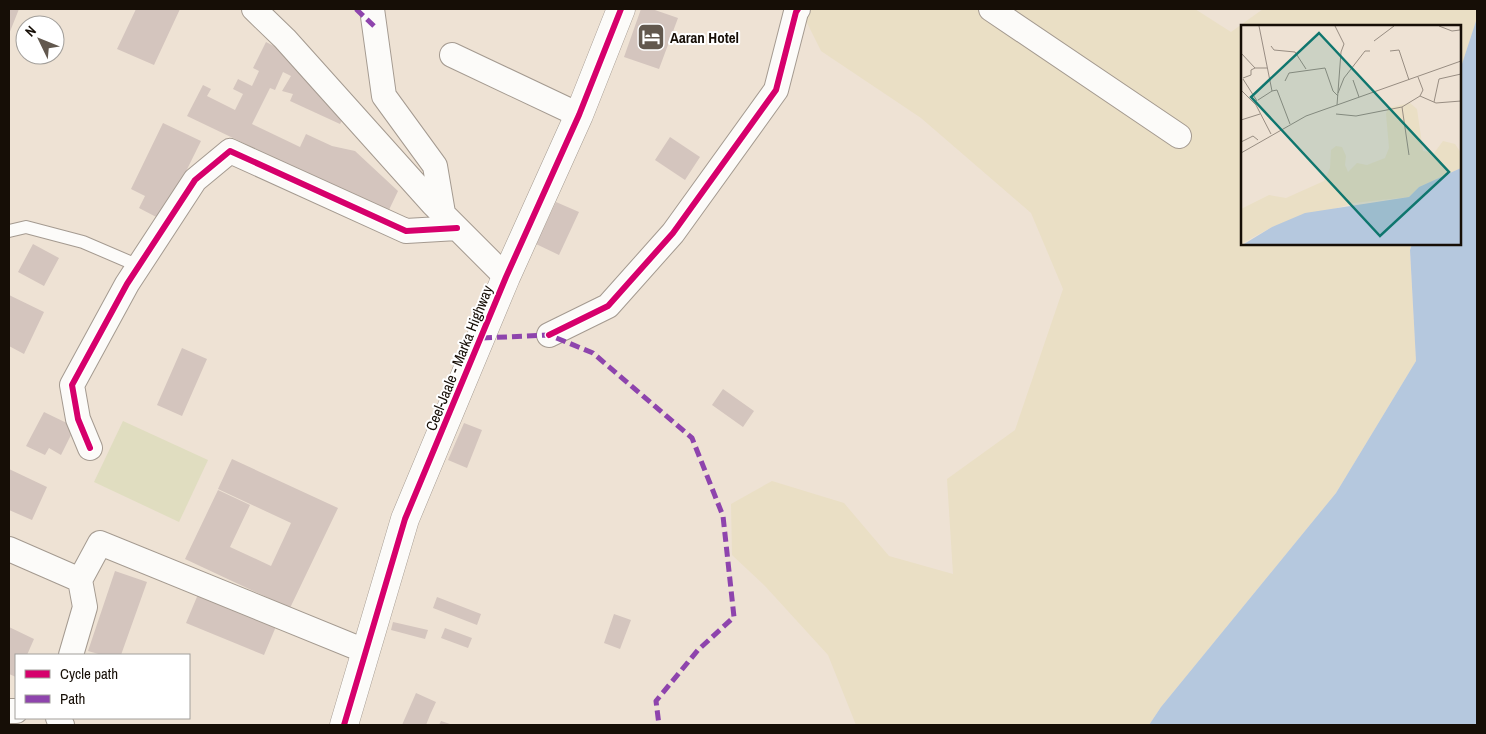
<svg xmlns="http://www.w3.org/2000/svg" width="1486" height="734" font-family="'Archivo Narrow',sans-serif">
<rect width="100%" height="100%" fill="#eee2d4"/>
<path fill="#e0ddc0" d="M123 421 208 460 179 522 94 482Z"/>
<path fill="#eadfc5" d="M800 9H1195L1231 32 1263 9H1477V18L1460 70V26H1242V244H1412L1410 250 1416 361 1336 493 1161 707 1149 725H856L828 655 765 586 732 555 731 504 772 481 844 503 889 556 953 574 947 479 1015 430 1063 289 1031 213 921 118 821 51Z"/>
<path fill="#b5c8de" d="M1477 18V725H1149L1161 707 1336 493 1416 361 1410 250 1412 244H1460V70Z"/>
<path fill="#d4c5be" d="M9 9H19L9 34Z
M136 9H180L154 65 117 49Z
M641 9H652L678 18 659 69 624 57Z
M266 42 300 59 344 117 340 124 290 101 293 94 282 91 291 76 283 72 275 90 270 88 252 124 300 147 306 134 332 146 355 151 398 191 388 212 187 116 203 85 211 89 207 96 235 110 243 94 233 89 238 79 252 86 259 71 253 68Z
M163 123 201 141 162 220 139 208 145 196 131 189Z
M670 137 700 157 685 180 655 160Z
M556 202 579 212 559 255 536 244Z
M33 244 59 258 44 286 18 272Z
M9 295 44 312 24 354 9 346Z
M182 348 207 359 182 416 157 405Z
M723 389 754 411 743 427 712 405Z
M44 412 75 427 61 455 49 448 45 455 26 446Z
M464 423 482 430 467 468 448 460Z
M232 459 338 508 290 608 185 559 218 490 250 505 230 547 271 566 291 523 218 489Z
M9 469 47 487 32 520 9 510Z
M115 571 147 582 121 655H102L88 651Z
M199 592 277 624 264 655 186 623Z
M437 597 481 614 477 625 433 608Z
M614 614 631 620 620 649 604 643Z
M393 622 428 630 425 639 391 630Z
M9 627 34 639 27 655H16V677L9 674Z
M445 628 472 638 468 648 441 638Z
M416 693 436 702 430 715 426 725H402Z
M441 721 453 725H439Z"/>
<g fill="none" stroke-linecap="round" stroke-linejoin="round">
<g stroke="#a49a90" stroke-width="14">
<path id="service" d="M9 231 26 227 83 242 139 266"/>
</g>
<g stroke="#a49a90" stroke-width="26">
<path id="minor" d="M254 9 285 39 433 204 506 277
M372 9 384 96 435 166 443 213
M991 9 1179 136
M452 55 579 115
M549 335 608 306 673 233 776 90 796 12 798 9
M90 448 78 419 72 385 127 284 195 180 230 151 406 231 457 228
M9 549 80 580 85 607 71 655
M80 580 100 543 365 651
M9 711H16
M58 718 62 725"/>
</g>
<g stroke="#a49a90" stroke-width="29">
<path id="tertiary" d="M344 725 405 519 506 277 579 115 621 9"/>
</g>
<use href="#service" stroke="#fcfbf9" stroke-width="12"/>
<use href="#minor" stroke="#fcfbf9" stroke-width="24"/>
<use href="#tertiary" stroke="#fcfbf9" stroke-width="28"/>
<path stroke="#8e44ad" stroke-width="5" stroke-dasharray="10 5" stroke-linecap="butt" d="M356 9 374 26
M482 338 549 335 593 353 692 438 723 516 734 617 698 650 656 701 659 725"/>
<g stroke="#fff" stroke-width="9">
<path id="cycleway" d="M549 335 608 306 673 233 776 90 796 12 798 9
M90 448 78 419 72 385 127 284 195 180 230 151 406 231 457 228
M344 725 405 519 506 277 579 115 621 9"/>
</g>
<use href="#cycleway" stroke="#d6006c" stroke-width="6"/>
</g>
<defs>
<g id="hotel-square" transform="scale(1.4375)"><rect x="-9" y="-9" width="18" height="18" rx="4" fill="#62584e" stroke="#fff"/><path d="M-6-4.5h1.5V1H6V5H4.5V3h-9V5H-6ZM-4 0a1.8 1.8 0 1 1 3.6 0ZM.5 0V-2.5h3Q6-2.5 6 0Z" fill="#fff"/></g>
</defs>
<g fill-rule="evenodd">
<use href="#hotel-square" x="651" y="37"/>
</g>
<g text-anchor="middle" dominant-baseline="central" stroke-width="4" stroke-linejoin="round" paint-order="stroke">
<g font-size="15" font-weight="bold" fill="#160e06" stroke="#fff" text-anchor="start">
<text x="670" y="37">Aaran Hotel</text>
</g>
<g font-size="15" fill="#160e06" stroke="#fff">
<text transform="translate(459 358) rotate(-68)">Ceel-Jaale - Marka Highway</text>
</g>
</g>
<g transform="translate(1241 25)">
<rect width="220" height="220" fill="#eee2d4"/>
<path d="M169 78 176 84 182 126 193 128 202 116 214 119 220 128V143L178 162 168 172 113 178 31 202 0 219V184L28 170 45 173 83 156 89 143 90 125 95 121 101 122 105 131 104 140 107 147 116 138 126 140 144 133 148 123 145 89 147 83Z" fill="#eadfc5"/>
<path d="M220 143V219H3L31 202 64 188 168 172 178 162Z" fill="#b5c8de"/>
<path fill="none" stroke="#988d82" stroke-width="1" d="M94 1 103 19 100 27 96 80M198 1 211 6 219 5V1M133 16 153 1M30 21 33 25 54 27 65 44M149 26 158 25 168 55M0 28 14 43H26M2 53 10 50V45L14 43M2 54 16 76M112 55 118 72M44 56 48 48 84 43 92 66 97 71M0 65 15 80 30 109M31 66 36 65 49 99M97 68 103 53 124 26H129M179 71 195 78 220 76M17 75 31 66 18 1M193 77 198 54 220 49M161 82 168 130M95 89 115 91 161 82 179 71 182 65 177 52M0 95 19 89M0 117 12 111 17 115M0 128 65 91 220 36"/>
<path fill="#0f766e" fill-opacity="0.15" stroke="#0f766e" stroke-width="2.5" d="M78 8 208 147 139 211 10 72Z"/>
<rect width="220" height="220" fill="none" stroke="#160e06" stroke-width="2.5"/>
</g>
<rect width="1486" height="734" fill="none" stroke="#160e06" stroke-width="20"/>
<rect x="15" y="654" width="175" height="65" fill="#ffffff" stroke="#a29f9b"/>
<rect x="25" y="670" width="25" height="8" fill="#d6006c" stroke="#a29f9b"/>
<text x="60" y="679" font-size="15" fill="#160e06">Cycle path</text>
<rect x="25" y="695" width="25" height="8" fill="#8e44ad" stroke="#a29f9b"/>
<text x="60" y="704" font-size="15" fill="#160e06">Path</text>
<g transform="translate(40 40) rotate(313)"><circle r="24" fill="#ffffff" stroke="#a29f9b"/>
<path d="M0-4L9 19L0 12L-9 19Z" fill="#62584e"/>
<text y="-8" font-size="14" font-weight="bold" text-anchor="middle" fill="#160e06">N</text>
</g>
</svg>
